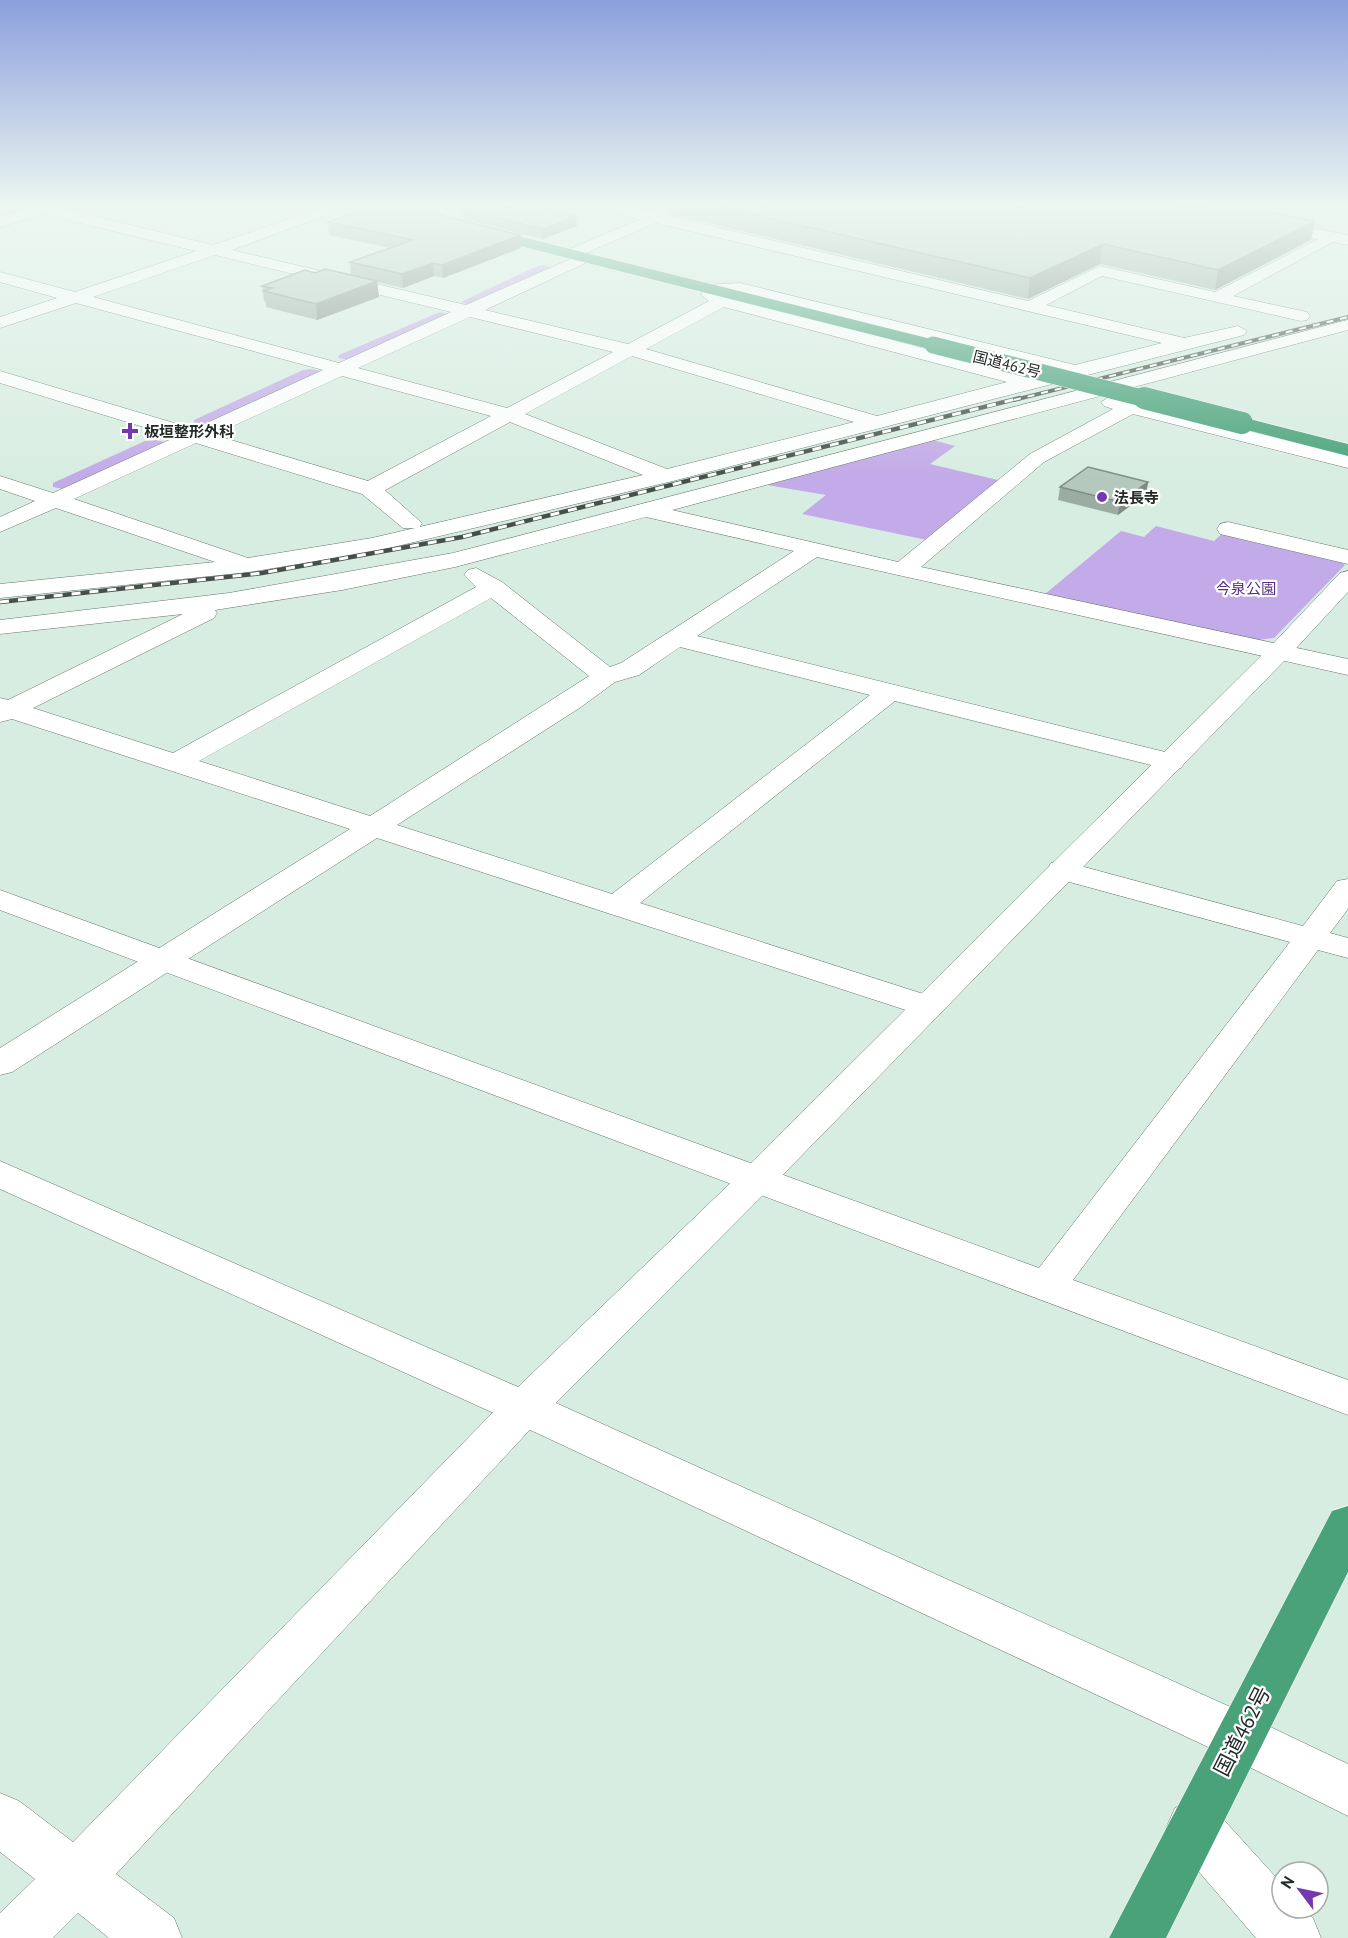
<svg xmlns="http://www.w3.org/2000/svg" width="1348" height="1938" font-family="'PT Sans','Noto Sans JP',sans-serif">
<rect width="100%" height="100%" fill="#d8ede2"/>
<path fill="#c3aae8" d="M543 265 553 268 470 305 461 302 535 267Z
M440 312 448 314 349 360 338 358 339 355Z
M311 369 321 371 203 425 194 423V420L303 370Z
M156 440 169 443 64 489 53 487V483L145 441Z
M933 440 955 446 930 464 1002 481 927 540 802 514 826 495 767 485Z
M1156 526 1214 541 1224 532 1340 561 1345 565 1274 638 1257 640 1045 594 1121 531 1144 537Z"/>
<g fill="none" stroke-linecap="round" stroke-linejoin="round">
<g stroke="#64776d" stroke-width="1">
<path id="street" d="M27 207H56L213 245 325 207H348L232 250 466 305 584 253 592 258 590 261 485 310 628 344 709 301 701 295 704 285 740 283 1075 365 1162 343 610 212 603 207H631L1028 301 1100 266 1215 292 1328 234H1340L1342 237 1233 296 1307 312 1310 316 1307 320 1301 321 1102 276 1046 305 1184 338 1238 326 1247 331 1244 335 673 481 372 552 249 572 0 598V584L215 562 56 508 0 532V517L35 501 0 489V476L53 493 323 370 76 303 0 328V317L57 298 0 282V272L75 292 196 251 43 214 0 227V217ZM215 255 451 312 339 363 93 297ZM740 293 1053 371 1030 377 721 294ZM724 307 1007 382 877 416 646 349ZM470 317 613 352 507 408 358 368ZM632 356 854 422 667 469 525 414ZM342 376 491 416 362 484 359 489 362 494H378L510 422 643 475 372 538 248 558 74 499Z
M410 207H434L413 216H403L400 213Z
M1348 320V330L672 510 898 562 1030 454 1113 409 1104 406 1101 402 1111 396 1348 456V468L1133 414 1044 462 921 567 1348 659V675L817 557 697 636 1181 756 1185 762 1181 768 1171 770 895 701 640 903 939 999 944 1006 939 1013 927 1016 915 1013 377 838 277 902 266 904 255 902 250 895 255 888 350 829 12 719 0 722V698L8 700 183 614 0 634V620L229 593 453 553ZM646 517 794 551 621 663 610 667 502 582 476 568 468 570 464 575 476 587 173 753 33 708 214 618 217 613 215 610 342 590 455 567ZM491 598 589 676 370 816 199 761ZM680 647 870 695 612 894 397 825 581 707 615 682 639 675Z
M1228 522 1348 550V564L1220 534 1217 529 1220 524Z
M1062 861 1303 926 1337 881 1348 879V909L1330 933 1348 938V958L1318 950 1073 1280 1348 1380V1415L0 910V890L1039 1268 1290 942 1051 877 1047 870 1051 863Z
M524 1391 539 1396 546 1408 539 1420 116 1874 174 1918 182 1938H109L78 1913 53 1938H0V1913L35 1879 0 1852V1793L19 1801 73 1842 509 1396Z
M1239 1712 1348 1764V1816L1221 1753 1213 1736 1221 1719Z
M1194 1800 1213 1808 1282 1884V1908H1303L1313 1918 1321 1938H1256L1175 1844 1167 1826 1175 1808Z"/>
</g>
<g stroke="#64776d" stroke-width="1">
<path id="secondary" d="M658 207H674L660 221 577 257H565L563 254 565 251 650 215Z
M1172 207H1204L1348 235V245L1179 212Z
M0 371 378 484 422 523 419 528H403L362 494 0 383Z
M1348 571V592L1288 657 770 1188 556 1403 1257 1719 1265 1736 1257 1753 1239 1760 1221 1753 509 1420 0 1189V1161L518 1387 744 1170 1270 647 1340 573Z
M266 886 277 888 282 895 277 902 12 1072 0 1075V1048L255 888Z"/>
</g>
<g stroke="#fff" stroke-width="1">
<path id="highway" d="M478 226 939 341 942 345 933 350 472 234 470 231Z
M1242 417 1348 444V456L1235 427 1232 423 1235 419Z
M1348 1506V1572L1166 1938H1109L1332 1511Z"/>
</g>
<use href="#street" fill="#fff" fill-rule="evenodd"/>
<use href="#secondary" fill="#fff" fill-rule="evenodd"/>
<use href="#highway" fill="#4aa27b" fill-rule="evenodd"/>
<g stroke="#45504b" stroke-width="4">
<path id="rail-far1" d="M1014 400 1348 317"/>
</g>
<g stroke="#45504b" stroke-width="4.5">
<path id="rail" d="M0 602 262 573 462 537 1020 398"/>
</g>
<use href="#rail-far1" stroke="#fff" stroke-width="2" stroke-dasharray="7" stroke-linecap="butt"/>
<use href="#rail" stroke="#fff" stroke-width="3" stroke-dasharray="9" stroke-linecap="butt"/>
<g stroke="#fff" stroke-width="18" stroke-linecap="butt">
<path id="highway-bridge-far1" d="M933 345 1150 400"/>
</g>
<g stroke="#fff" stroke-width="23" stroke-linecap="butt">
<path id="highway-bridge" d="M1144 398 1242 423"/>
</g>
<use href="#highway-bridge-far1" stroke="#4aa27b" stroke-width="17"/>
<use href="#highway-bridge" stroke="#4aa27b" stroke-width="22"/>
</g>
<path fill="#9baca3" d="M670 207H1242L1315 221 1311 240 1215 290 1100 264 1028 299 670 214Z
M462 209 577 226 543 239 463 219Z
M328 222 521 248 443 278 434 276 403 288 377 282 379 297 317 320 266 307V302L264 301 262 286 315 273 351 275 350 262 391 248 329 235Z
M1148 482 1146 494 1118 515 1058 500 1060 487Z"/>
<path fill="#7e8c84" d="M576 216 577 226 543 239V229Z
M1315 221 1311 240 1215 290 1218 270Z
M520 235 521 248 443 278 442 265Z
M1103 244 1100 264 1028 299 1030 278Z
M433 263 434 276 403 288 402 274Z
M377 281 379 297 317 320 316 304Z
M1148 482 1146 494 1118 515 1120 502Z"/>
<path fill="#b4c8bd" stroke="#7e8c84" stroke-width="1.5" d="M370 207H408L520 235 442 265 433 263 402 274 350 262 413 240 328 222Z
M469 207H540L576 216 543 229 462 209Z
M721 207H1242L1315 221 1218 270 1103 244 1030 278Z
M325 269 377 281 316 304 264 291 272 288 262 286 305 270 315 273Z
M1088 467 1148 482 1120 502 1060 487Z"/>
<linearGradient id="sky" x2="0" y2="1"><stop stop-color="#8ba0dc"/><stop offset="0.43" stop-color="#edf7f2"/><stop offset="1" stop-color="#edf7f2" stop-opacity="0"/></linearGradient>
<rect width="1348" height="479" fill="url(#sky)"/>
<g fill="#7439af" stroke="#fff" stroke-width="2">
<path d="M127 422h6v6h6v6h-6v6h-6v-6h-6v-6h6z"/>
<circle cx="1102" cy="497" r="6"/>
</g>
<g text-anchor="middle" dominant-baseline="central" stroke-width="4.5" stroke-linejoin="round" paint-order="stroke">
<g font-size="15" fill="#232b27" stroke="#fff">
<text transform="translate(1007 364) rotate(14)">国道462号</text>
</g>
<g font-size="15" font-weight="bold" fill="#232b27" stroke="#fff" text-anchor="start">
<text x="144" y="431">板垣整形外科</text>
<text x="1114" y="497">法長寺</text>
</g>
<g font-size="15" fill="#572e82" stroke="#fff">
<text x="1246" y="588">今泉公園</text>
</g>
<g font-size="21" fill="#232b27" stroke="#fff">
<text transform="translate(1242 1731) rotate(-63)">国道462号</text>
</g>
</g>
<g transform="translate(1300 1890) rotate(302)"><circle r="28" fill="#ffffff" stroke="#a7aaa9" stroke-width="1.5"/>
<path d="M0-4.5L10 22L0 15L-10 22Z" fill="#7439af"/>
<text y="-9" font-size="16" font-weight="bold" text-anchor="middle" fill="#232b27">N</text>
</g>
</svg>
